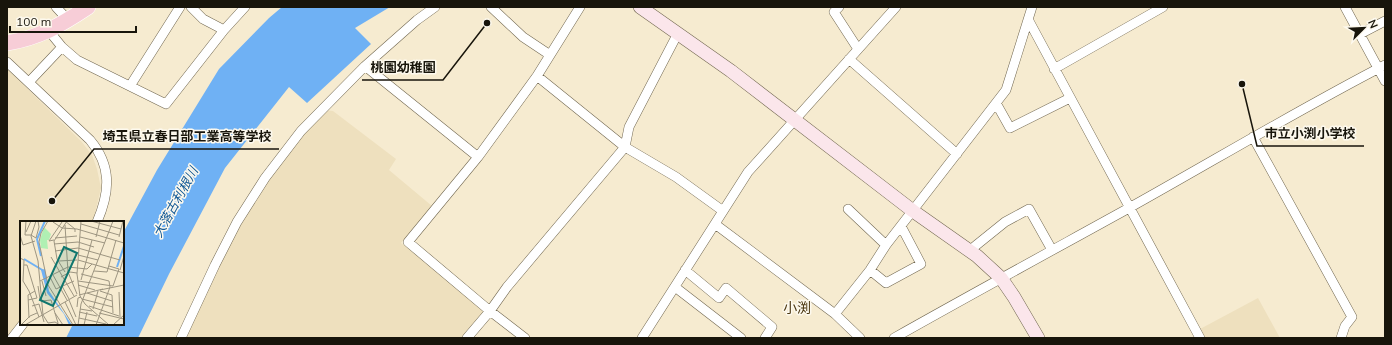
<svg xmlns="http://www.w3.org/2000/svg" width="1392" height="345" font-family="Mulish,'Noto Sans JP',sans-serif">
<rect width="100%" height="100%" fill="#f6ebd0"/>
<path fill="#eee0be" d="M7 69 81 141 92 155 97 169 101 188 95 213 92 222H21V320L7 338Z
M324 110 333 111 396 159 389 170 432 206 401 243 485 311 462 338H184L228 245 263 184Z
M1258 298 1280 338H1205L1200 329Z"/>
<path fill="#6fb1f4" d="M282 7H390L355 28 371 44 307 103 289 87 225 168 169 274 138 338H66L73 324H123V233L157 170 219 69 269 18Z"/>
<g fill="none" stroke-linecap="round" stroke-linejoin="round">
<g stroke="#716750" stroke-width="10">
<path id="street" d="M56 7 68 20
M191 7 203 19 224 30 245 7
M491 7 523 37 550 55
M839 7 834 12 858 49
M1345 7 1385 81
M1029 21 1200 338
M49 31 62 47 77 60 166 104 224 30
M1360 34 1385 21
M849 59 957 154
M7 62 90 140C112 166 110 192 97 222
M365 66 478 157
M1054 69 1163 7
M537 76 625 147 676 177 723 211
M29 82 62 47
M130 86 180 7
M996 103 1010 128 1070 98
M1253 137 1352 317 1345 326 1341 338
M848 209 886 245
M715 224 835 314 860 338
M969 251 1005 222 1029 209 1052 250
M685 270 719 298 726 288 772 327 765 338
M870 270 886 283 921 264 901 226
M675 287 741 338
M835 314 870 270 886 245 1006 90 1032 7
M12 338 23 324
M181 338 215 265 237 222 265 178 301 131 365 66 417 20 435 7
M467 338 490 311 507 287 625 147 629 127 678 33
M525 338 490 311 408 242 478 157 537 76 580 7
M642 338 748 172 896 7
M894 338C972 294 1051 251 1129 208 1215 160 1298 110 1385 65"/>
</g>
<g stroke="#716750" stroke-width="14">
<path id="secondary" d="M640 7 731 71 913 211 977 256 1001 278 1014 297 1038 338"/>
</g>
<g stroke="#fff" stroke-width="16">
<path id="primary" d="M7 43C39 38 61 25 88 7"/>
</g>
<use href="#street" stroke="#fff" stroke-width="9"/>
<use href="#secondary" stroke="#fbe6eb" stroke-width="13"/>
<use href="#primary" stroke="#f7cdd7" stroke-width="15"/>
</g>
<g text-anchor="middle" dominant-baseline="central" stroke-width="3" stroke-linejoin="round" paint-order="stroke">
<g font-size="13" font-style="italic" fill="#125996" stroke="#fdf9ee">
<text transform="translate(175 202) rotate(-61)">大落古利根川</text>
</g>
<g font-size="14" fill="#4a3610" stroke="#fdf9ee">
<text x="797" y="308">小渕</text>
</g>
</g>
<g transform="translate(20 221)">
<rect width="104" height="104" fill="#f6ebd0"/>
<path d="M24 6 31 13 29 19H27L28 28 21 27 20 19Z" fill="#b0f0b3"/>
<path d="M25 48 29 70 52 104H49L44 93 27 72 21 49Z" fill="#6fb1f4"/>
<path fill="none" stroke="#6fb1f4" stroke-width="2" d="M21 35 17 18 25 0M4 38 24 50M97 46 104 25"/>
<path fill="none" stroke="#9d9581" stroke-width="1" d="M6 0 5 14H11M16 0 11 15 18 40 23 94 28 102 35 101 40 104M28 0 21 12 19 21 28 64 53 104M45 0 55 8V11M61 0 57 53 60 75 65 83 89 104M71 0 101 8M33 1 42 7 57 8 104 22M61 3 99 14M45 4 48 51 57 73M6 11 11 0M0 14 3 24 15 20M11 14 16 17 19 6 18 0M60 16 85 22M76 16 80 0M99 16 103 0M35 17 57 15M34 19 29 20 42 1M34 23 58 21 74 26M35 30 58 27 100 39M58 34 78 39M31 36 54 75M0 37 4 39 3 60 9 70 19 96M58 39 104 52M39 40 57 39M4 44H7L17 77 8 79M100 49 104 35M74 50 87 51 96 19M45 51 37 38 34 20 47 0M61 53 89 60 90 66M33 54 47 79M30 56 36 68 54 60M41 56 50 51 57 52M61 59 72 19M20 60 48 46 67 48 72 43M22 60 26 75M58 60 93 65 99 48 89 45M58 64 75 69M18 65 20 78M42 65 49 78M80 69 104 64M80 70 92 74 93 92M99 71 100 96M67 72 92 80M59 74 83 68M62 78 93 86M49 79 56 96M22 80 31 79 38 102M45 81 56 104M12 85 19 83 24 101M69 85 99 95M57 86 58 77 61 76M60 88 72 90M73 88 78 70M59 91 77 95M35 92 43 104M79 92 104 98M9 97 8 74 15 70M59 97 86 103M1 104 10 95 17 92M5 104 57 74M58 104 61 83 93 0M64 104 67 91M76 104 90 66M93 104 104 94"/>
<path fill="#0f766e" fill-opacity="0.15" stroke="#0f766e" stroke-width="2" d="M44 26 57 32 33 85 20 79Z"/>
<rect width="104" height="104" fill="none" stroke="#18150b" stroke-width="2"/>
</g>
<path fill="none" stroke="#18150b" stroke-width="1.5" d="M487 23L443 80H362M1242 84L1257 146H1364M52 201L94 149H279"/>
<g fill="#18150b" stroke="#fdf9ee" stroke-width="1.5">
<circle cx="487" cy="23" r="4"/>
<circle cx="1242" cy="84" r="4"/>
<circle cx="52" cy="201" r="4"/>
</g>
<g font-size="13" text-anchor="middle" font-weight="bold" fill="#18150b" stroke="#fdf9ee" stroke-width="3" stroke-linejoin="round" paint-order="stroke">
<text x="403" y="72">桃園幼稚園</text>
<text x="1310" y="138">市立小渕小学校</text>
<text x="187" y="141">埼玉県立春日部工業高等学校</text>
</g>
<rect width="1392" height="345" fill="none" stroke="#18150b" stroke-width="16"/>
<g transform="translate(1364 28) rotate(66)" stroke="#fdf9ee" stroke-width="3" paint-order="stroke">
<path d="M0-3L7 15L0 10L-7 15Z" fill="#18150b"/>
<text y="-6" font-size="11" font-weight="bold" text-anchor="middle" fill="#18150b">N</text>
</g>
<path d="M10 26v6h126v-6" fill="none" stroke="#18150b" stroke-width="2"/>
<text x="16" y="26" font-size="12" fill="#18150b" stroke="#fdf9ee" stroke-width="3" paint-order="stroke">100 m</text>
</svg>
